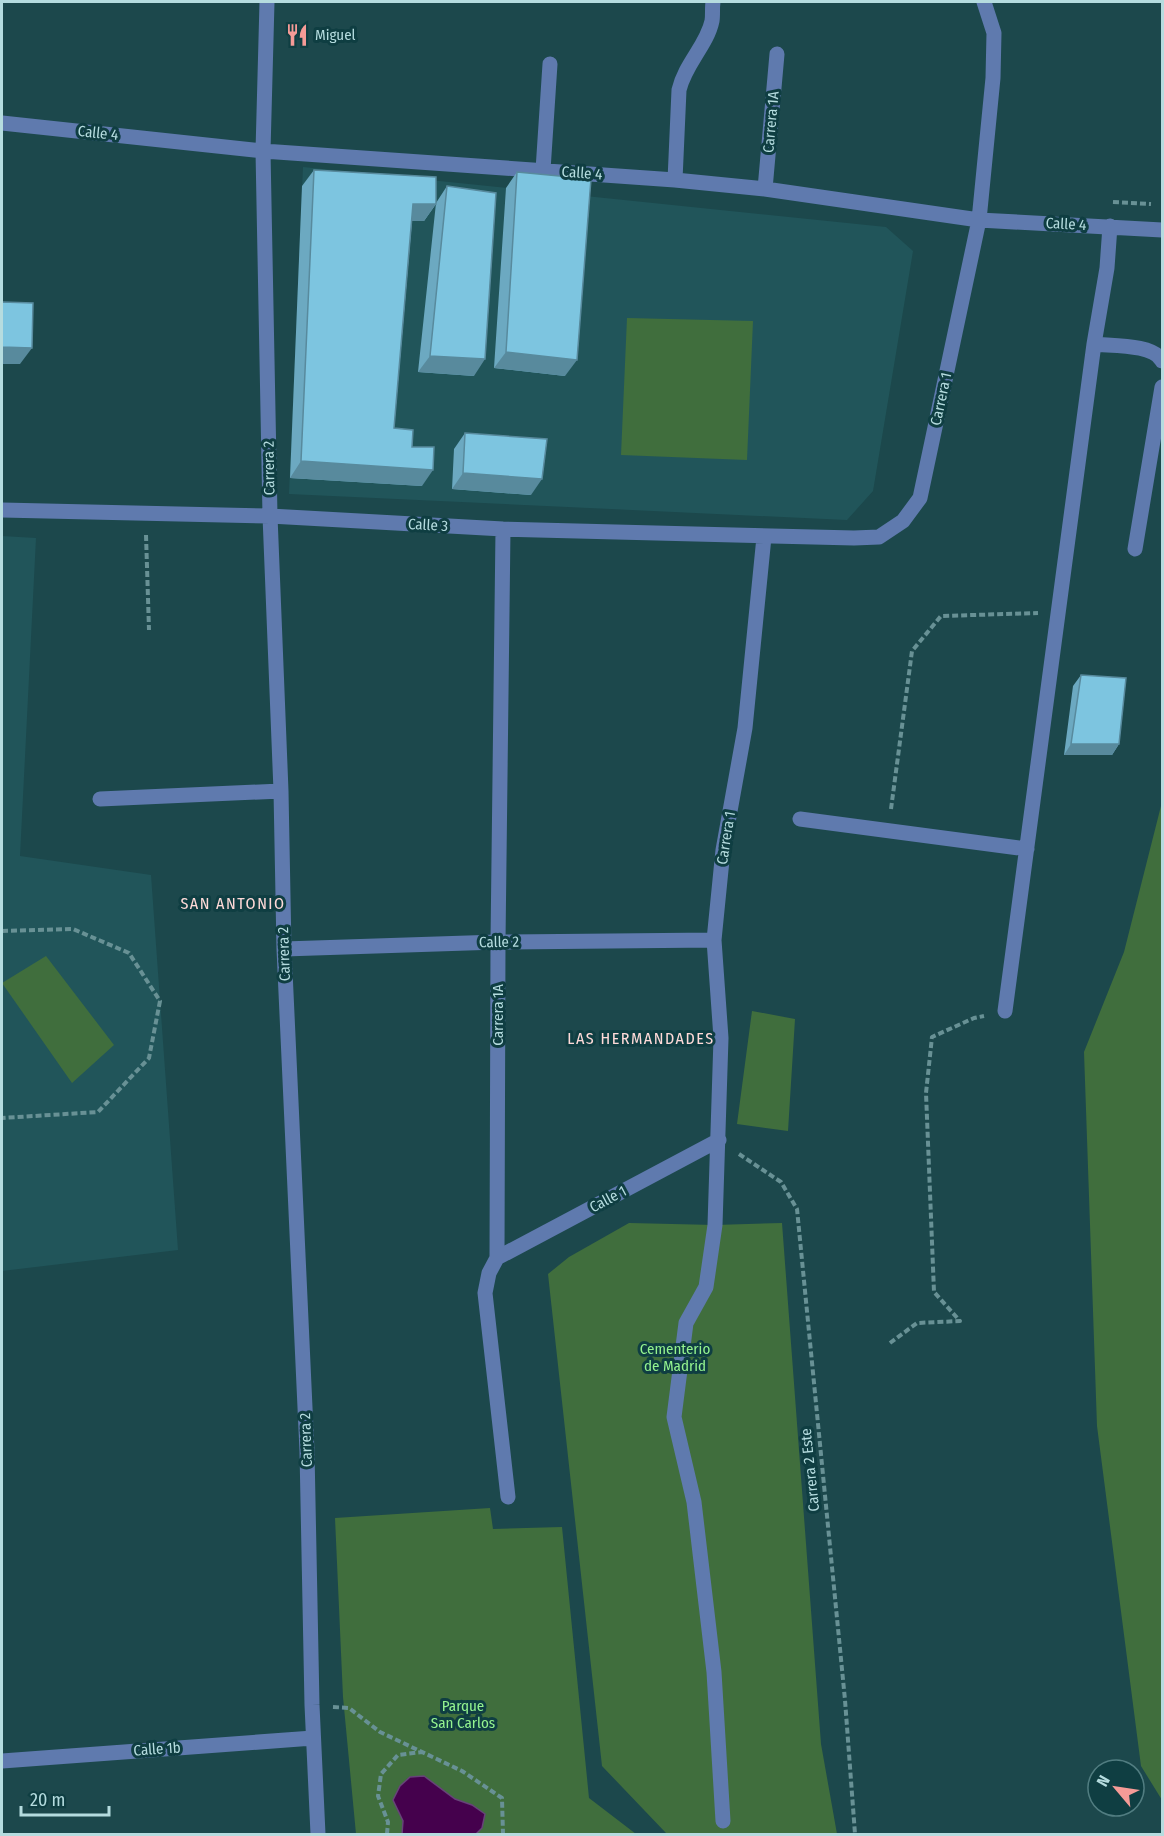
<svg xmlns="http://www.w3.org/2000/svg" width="1164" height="1836" font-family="'Fira Sans Condensed',sans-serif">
<rect width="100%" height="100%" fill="#1c484c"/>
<path fill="#21555a" d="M303 167 886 227 913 251 873 491 847 520 289 494Z
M2 536 36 538 20 856 151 875 178 1250 2 1271Z"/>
<path fill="#406e3d" d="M627 318 753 321 747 460 621 455Z
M1162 802V1800L1141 1766 1097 1426 1084 1052 1124 952Z
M46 956 114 1045 72 1083 2 983Z
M752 1011 795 1019 788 1131 737 1124Z
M629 1223 715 1225 782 1223 821 1744 837 1834H691L690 1833H666L602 1766 548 1274 569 1257Z
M490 1508 493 1529 562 1527 589 1798 636 1834H356L343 1697 335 1518Z"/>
<path fill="#45014d" stroke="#674379" stroke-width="1.5" d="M424 1776 455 1799 472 1805 485 1814 482 1828 476 1834H402L403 1821 393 1800 400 1786 410 1777Z"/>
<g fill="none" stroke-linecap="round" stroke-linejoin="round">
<path stroke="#689195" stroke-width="4" stroke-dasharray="6 3" stroke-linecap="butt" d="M1113 202 1151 204
M146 535 149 630
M891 809 912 651 941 616 1038 613
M2 931 73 929 129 953 160 1001 149 1058 98 1112 2 1118
M739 1154 781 1182 797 1209 845 1700 855 1834
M890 1343 917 1323 960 1321 934 1292 926 1093 932 1037 974 1018 984 1016
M333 1707 349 1708 380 1732 462 1771 502 1798 503 1834
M387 1834 388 1822 378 1796 381 1774 398 1755 422 1752"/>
<path stroke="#5f7aae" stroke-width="15" d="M267 2 263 151 270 516 281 791 284 949 307 1451 312 1705 318 1834
M2 123 263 151 675 180 765 189 979 220 1162 230
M543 170 550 64
M675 180 679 90C685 64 707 45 712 21 713 15 712 8 713 2
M765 189 777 54
M1094 344C1112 346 1154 344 1162 361
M2 510 270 516 503 529 854 538 879 537 903 521 920 498 979 220 993 78 994 33 984 2
M503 529 498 942 497 1258 489 1273 485 1293 508 1497
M1135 549 1162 387
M100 799 281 791
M800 819 1027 849
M284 949 498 942 714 940
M1005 1011 1094 344 1107 268 1110 226
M497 1258 719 1140
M2 1761 313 1738
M723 1821 714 1672 694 1502 674 1417 686 1323 706 1287 715 1225 721 1038 714 940 723 850 745 728 764 537"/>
</g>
<path fill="#6ca9c1" d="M314 170 436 204 424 221H412L394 428 412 447 422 486 290 478 302 186Z
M517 172 565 376 494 368 506 188Z
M447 186 474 376 418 372 436 203Z
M465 433 531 495 452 489 454 449Z
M1081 675 1119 744 1112 755H1064L1073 686Z"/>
<path fill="#588a9d" d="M413 204H436L424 221H402Z
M2 347 32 348 20 364H2Z
M506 352 577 360 565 376 494 368Z
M430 356 485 359 474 376 418 372Z
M301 461 433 470 422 486 290 478Z
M463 473 542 479 531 495 452 489Z
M1071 744H1119L1112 755H1064Z"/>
<path fill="#7dc5e0" stroke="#588a9d" stroke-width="1.5" d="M314 170 436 177V204H413L394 428 413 430 412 447H434L433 470 301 461Z
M517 172 591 179 577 360 506 352Z
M447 186 496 193 485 359 430 356Z
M2 302 33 303 32 348 2 347Z
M465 433 547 439 542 479 463 473Z
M1081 675 1126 678 1119 744H1071Z"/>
<defs>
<g id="restaurant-bare" transform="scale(1.8)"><path d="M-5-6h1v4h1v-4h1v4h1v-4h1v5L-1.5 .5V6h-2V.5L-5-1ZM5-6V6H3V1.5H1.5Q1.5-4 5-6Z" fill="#f59b97" stroke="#0f3e42" stroke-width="2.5" paint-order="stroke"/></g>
</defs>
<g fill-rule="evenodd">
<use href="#restaurant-bare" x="297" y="35"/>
</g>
<g text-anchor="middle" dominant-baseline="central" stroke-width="6" stroke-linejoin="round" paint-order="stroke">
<g font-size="15" fill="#b5dcdf" stroke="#0f3e42" text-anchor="start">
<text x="315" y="35">Miguel</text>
</g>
<g font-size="15" fill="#b5dcdf" stroke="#0f3e42">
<text transform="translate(771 122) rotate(-85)">Carrera 1A</text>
<text transform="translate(98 133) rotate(6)">Calle 4</text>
<text transform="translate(582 173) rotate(4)">Calle 4</text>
<text transform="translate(1066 224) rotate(3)">Calle 4</text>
<text transform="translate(941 399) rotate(-78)">Carrera 1</text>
<text transform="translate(269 468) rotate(-91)">Carrera 2</text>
<text transform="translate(428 525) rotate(3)">Calle 3</text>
<text transform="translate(726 838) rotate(-81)">Carrera 1</text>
<text transform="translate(499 942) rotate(-1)">Calle 2</text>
<text transform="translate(284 954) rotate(-92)">Carrera 2</text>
<text transform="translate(498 1015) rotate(-90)">Carrera 1A</text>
<text transform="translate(608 1199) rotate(-28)">Calle 1</text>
<text transform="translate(306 1440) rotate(-92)">Carrera 2</text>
<text transform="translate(810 1470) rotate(-96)">Carrera 2 Este</text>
<text transform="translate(157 1749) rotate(-4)">Calle 1b</text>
</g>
<g font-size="15" fill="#94f38f" stroke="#0f3e42">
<text x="675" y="1349">Cementerio<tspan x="675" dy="17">de Madrid</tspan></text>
<text x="463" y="1706">Parque<tspan x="463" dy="17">San Carlos</tspan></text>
</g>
<g font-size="16" letter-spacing="1.5" fill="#fedad8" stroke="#0f3e42">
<text x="233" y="903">SAN ANTONIO</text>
<text x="641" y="1038">LAS HERMANDADES</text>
</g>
</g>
<rect width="1164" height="1836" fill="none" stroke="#b5dcdf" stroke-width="6"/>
<g transform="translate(1116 1788) rotate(299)"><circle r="28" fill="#0f3e42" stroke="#517d81" stroke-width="1.5"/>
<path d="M0-4.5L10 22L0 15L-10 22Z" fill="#f59b97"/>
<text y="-9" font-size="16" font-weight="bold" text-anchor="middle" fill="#b5dcdf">N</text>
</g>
<path d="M21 1806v9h88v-9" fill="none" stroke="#b5dcdf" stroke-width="3"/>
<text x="30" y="1806" font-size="18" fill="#b5dcdf" stroke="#0f3e42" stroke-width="4.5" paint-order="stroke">20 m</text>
</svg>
